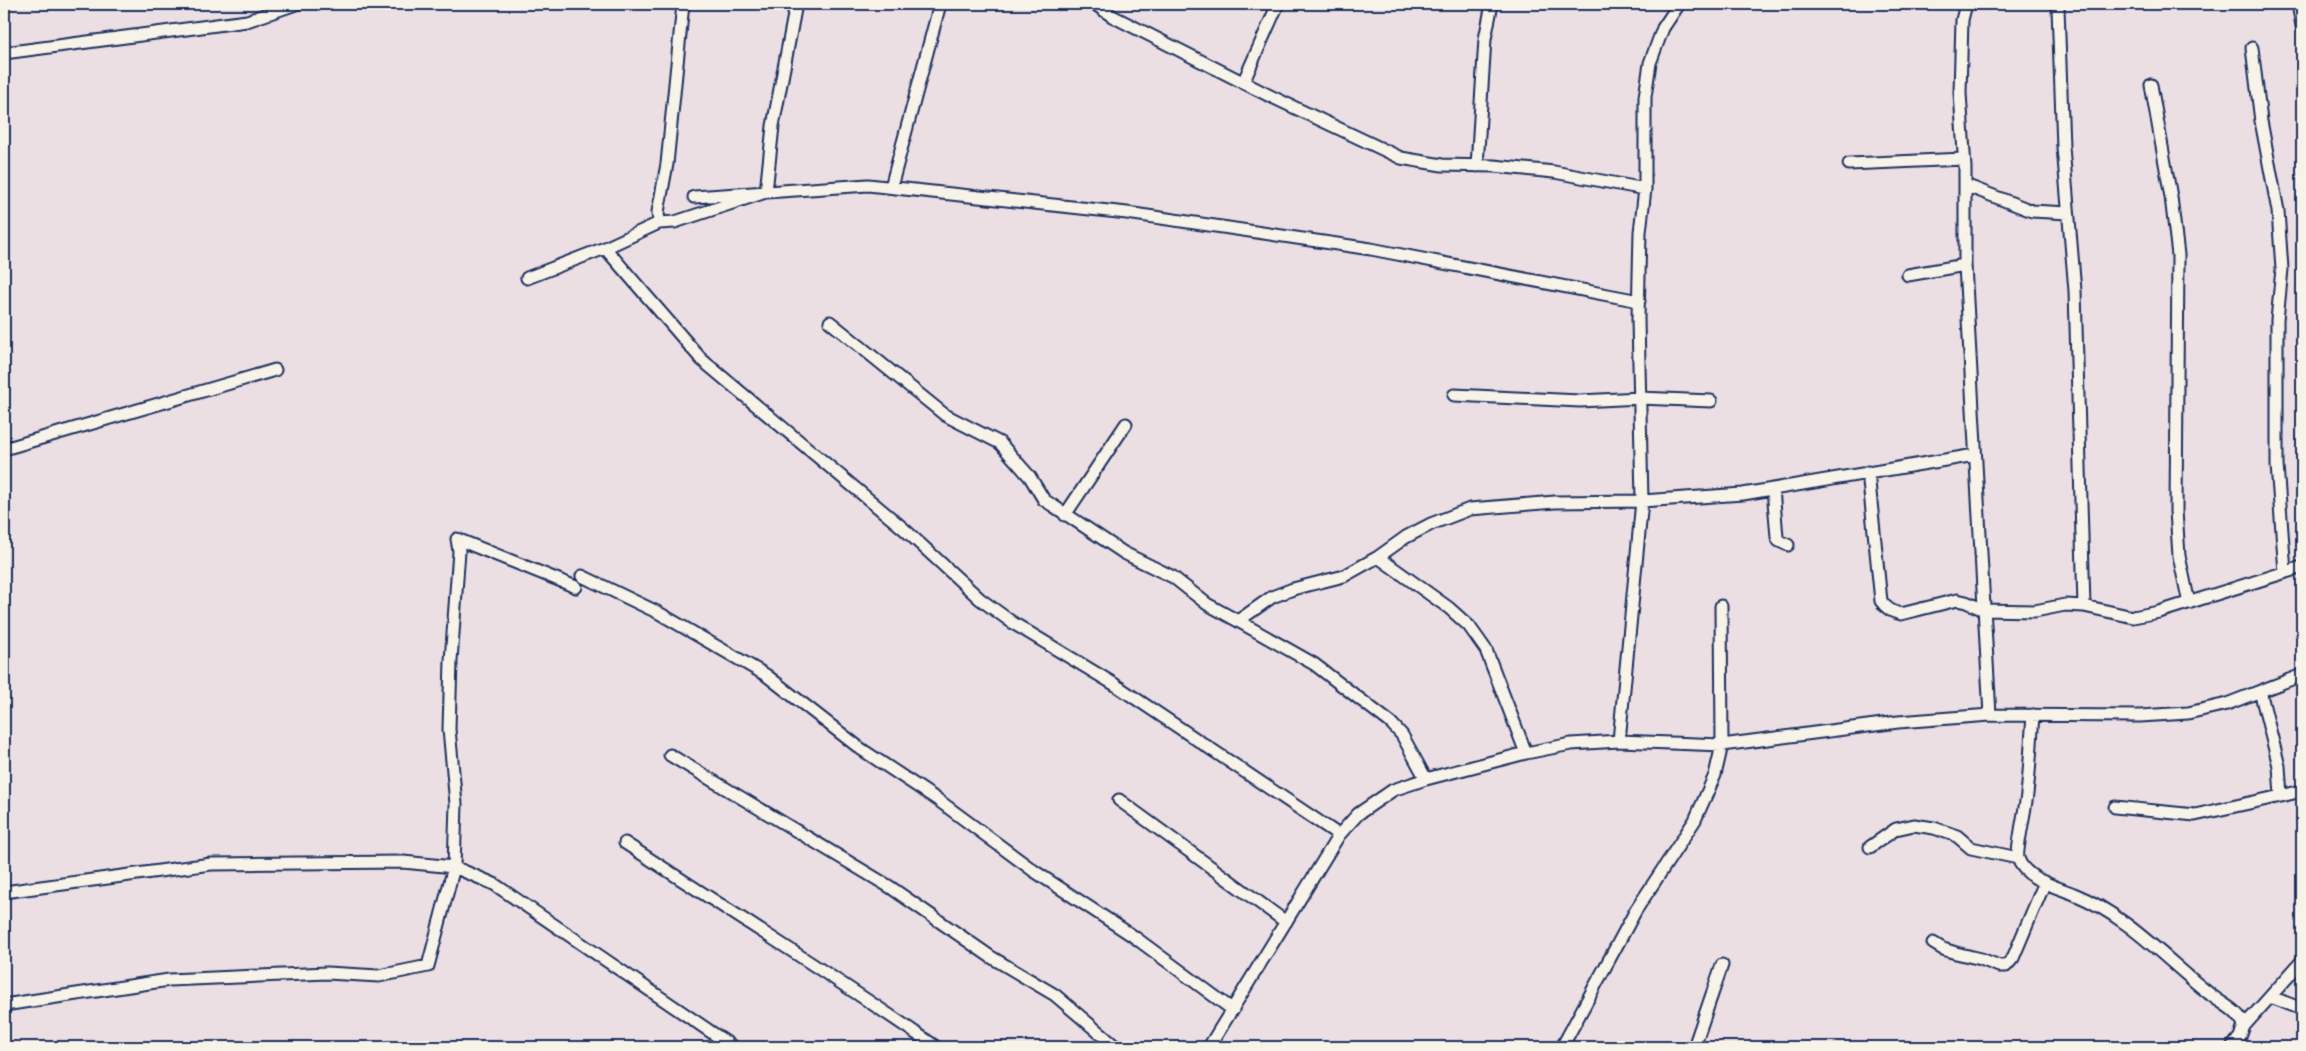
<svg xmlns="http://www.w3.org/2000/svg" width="2306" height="1051" font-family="'Comic Neue',sans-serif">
<rect width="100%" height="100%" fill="#ecdfe4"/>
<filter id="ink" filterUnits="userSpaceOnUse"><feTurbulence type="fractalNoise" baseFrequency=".02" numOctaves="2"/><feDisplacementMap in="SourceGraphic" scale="10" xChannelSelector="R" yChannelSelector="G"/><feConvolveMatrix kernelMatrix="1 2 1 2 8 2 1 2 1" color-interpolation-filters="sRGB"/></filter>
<g filter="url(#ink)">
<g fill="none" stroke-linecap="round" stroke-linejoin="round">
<g stroke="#1b2f5e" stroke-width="15">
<path id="street" d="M1095 4 1112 16 1268 95 1401 158 1442 165 1494 166 1554 172 1645 189
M1966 4 1962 20 1960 93 1965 168V265L1990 715
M2298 4 2302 26
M2058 8 2063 147 2075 291 2084 606
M2252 48 2261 121 2278 211 2282 269 2277 320V465L2285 572
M4 53 247 21 296 4
M1243 83 1278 4
M2151 85 2171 197 2178 255 2176 511 2179 556 2189 603
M1849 164 1964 159
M1477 166 1485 39 1492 4
M1965 185 2032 211 2068 213
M891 187 940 4
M694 197 868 185 1127 213 1371 249 1639 301
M659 223 658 212 667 164 683 4
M605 248 702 360 904 529 980 599 1013 623 1114 684 1339 835
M1908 275 1965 265
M527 278 605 248 659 223 675 222 766 192 773 126 796 4
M830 322 945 415 1000 443 1030 477 1044 500 1052 505 1124 553 1173 577 1207 604 1238 621
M1454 395 1580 401 1640 398 1711 401
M4 449 275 370
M1868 472 1881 601C1887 609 1892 612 1901 614L1957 600 1966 602 1984 610 2035 611 2065 605 2084 606 2133 617 2159 612 2302 567
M1773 489 1777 537 1779 541 1788 545
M1065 515 1126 424
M1378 557 1449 608 1469 626 1486 650 1526 753
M582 576 659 613 766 675 861 749 938 800 1034 871 1133 936 1233 1010
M2260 691 2279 766 2281 796 2302 791
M2033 715C2031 741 2030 768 2027 794 2026 806 2016 851 2018 858 2024 879 2057 887 2074 894 2128 916 2166 960 2211 995 2222 1004 2240 1011 2244 1026L2240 1037 2232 1047
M1619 741 1642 501 1638 319 1640 232 1645 189V97L1650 63 1663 28 1679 4
M670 755 890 887 991 957 1055 995 1116 1047
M1426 779 1402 735 1391 723 1314 664 1238 621 1272 597 1293 589 1344 576 1378 557 1406 537 1431 524 1470 509 1555 502 1642 501 1743 494 1975 455
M1119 800 1286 922
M2115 807 2195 815 2281 796
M625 843C729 911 834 976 936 1047
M1870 847 1896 829 1914 825 1934 828 1957 836 1971 848 2018 858
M4 892 211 864 403 862 454 867 494 884 733 1047
M1933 943 1943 949 1956 953 1981 959 1999 966H2006L2013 958 2045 882
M2271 997 2302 1009
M4 1005 169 980 327 973 379 976 428 966 454 867 456 804 449 729 451 661 459 551 457 539 576 587
M2244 1026 2302 961
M1209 1047 1339 835 1358 814 1393 790 1426 779 1526 753 1571 744 1619 741 1722 745 1898 722 1990 715 2140 716 2188 713 2227 704 2302 675
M1562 1047 1636 910 1695 820 1715 775 1722 745 1721 606
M1694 1047 1722 965"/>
</g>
<use href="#street" stroke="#f7f3e8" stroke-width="11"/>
</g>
</g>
<rect width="2306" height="1051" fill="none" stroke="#f7f3e8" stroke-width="20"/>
<rect x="10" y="10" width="2286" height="1031" fill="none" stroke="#1b2f5e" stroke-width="2" filter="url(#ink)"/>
</svg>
